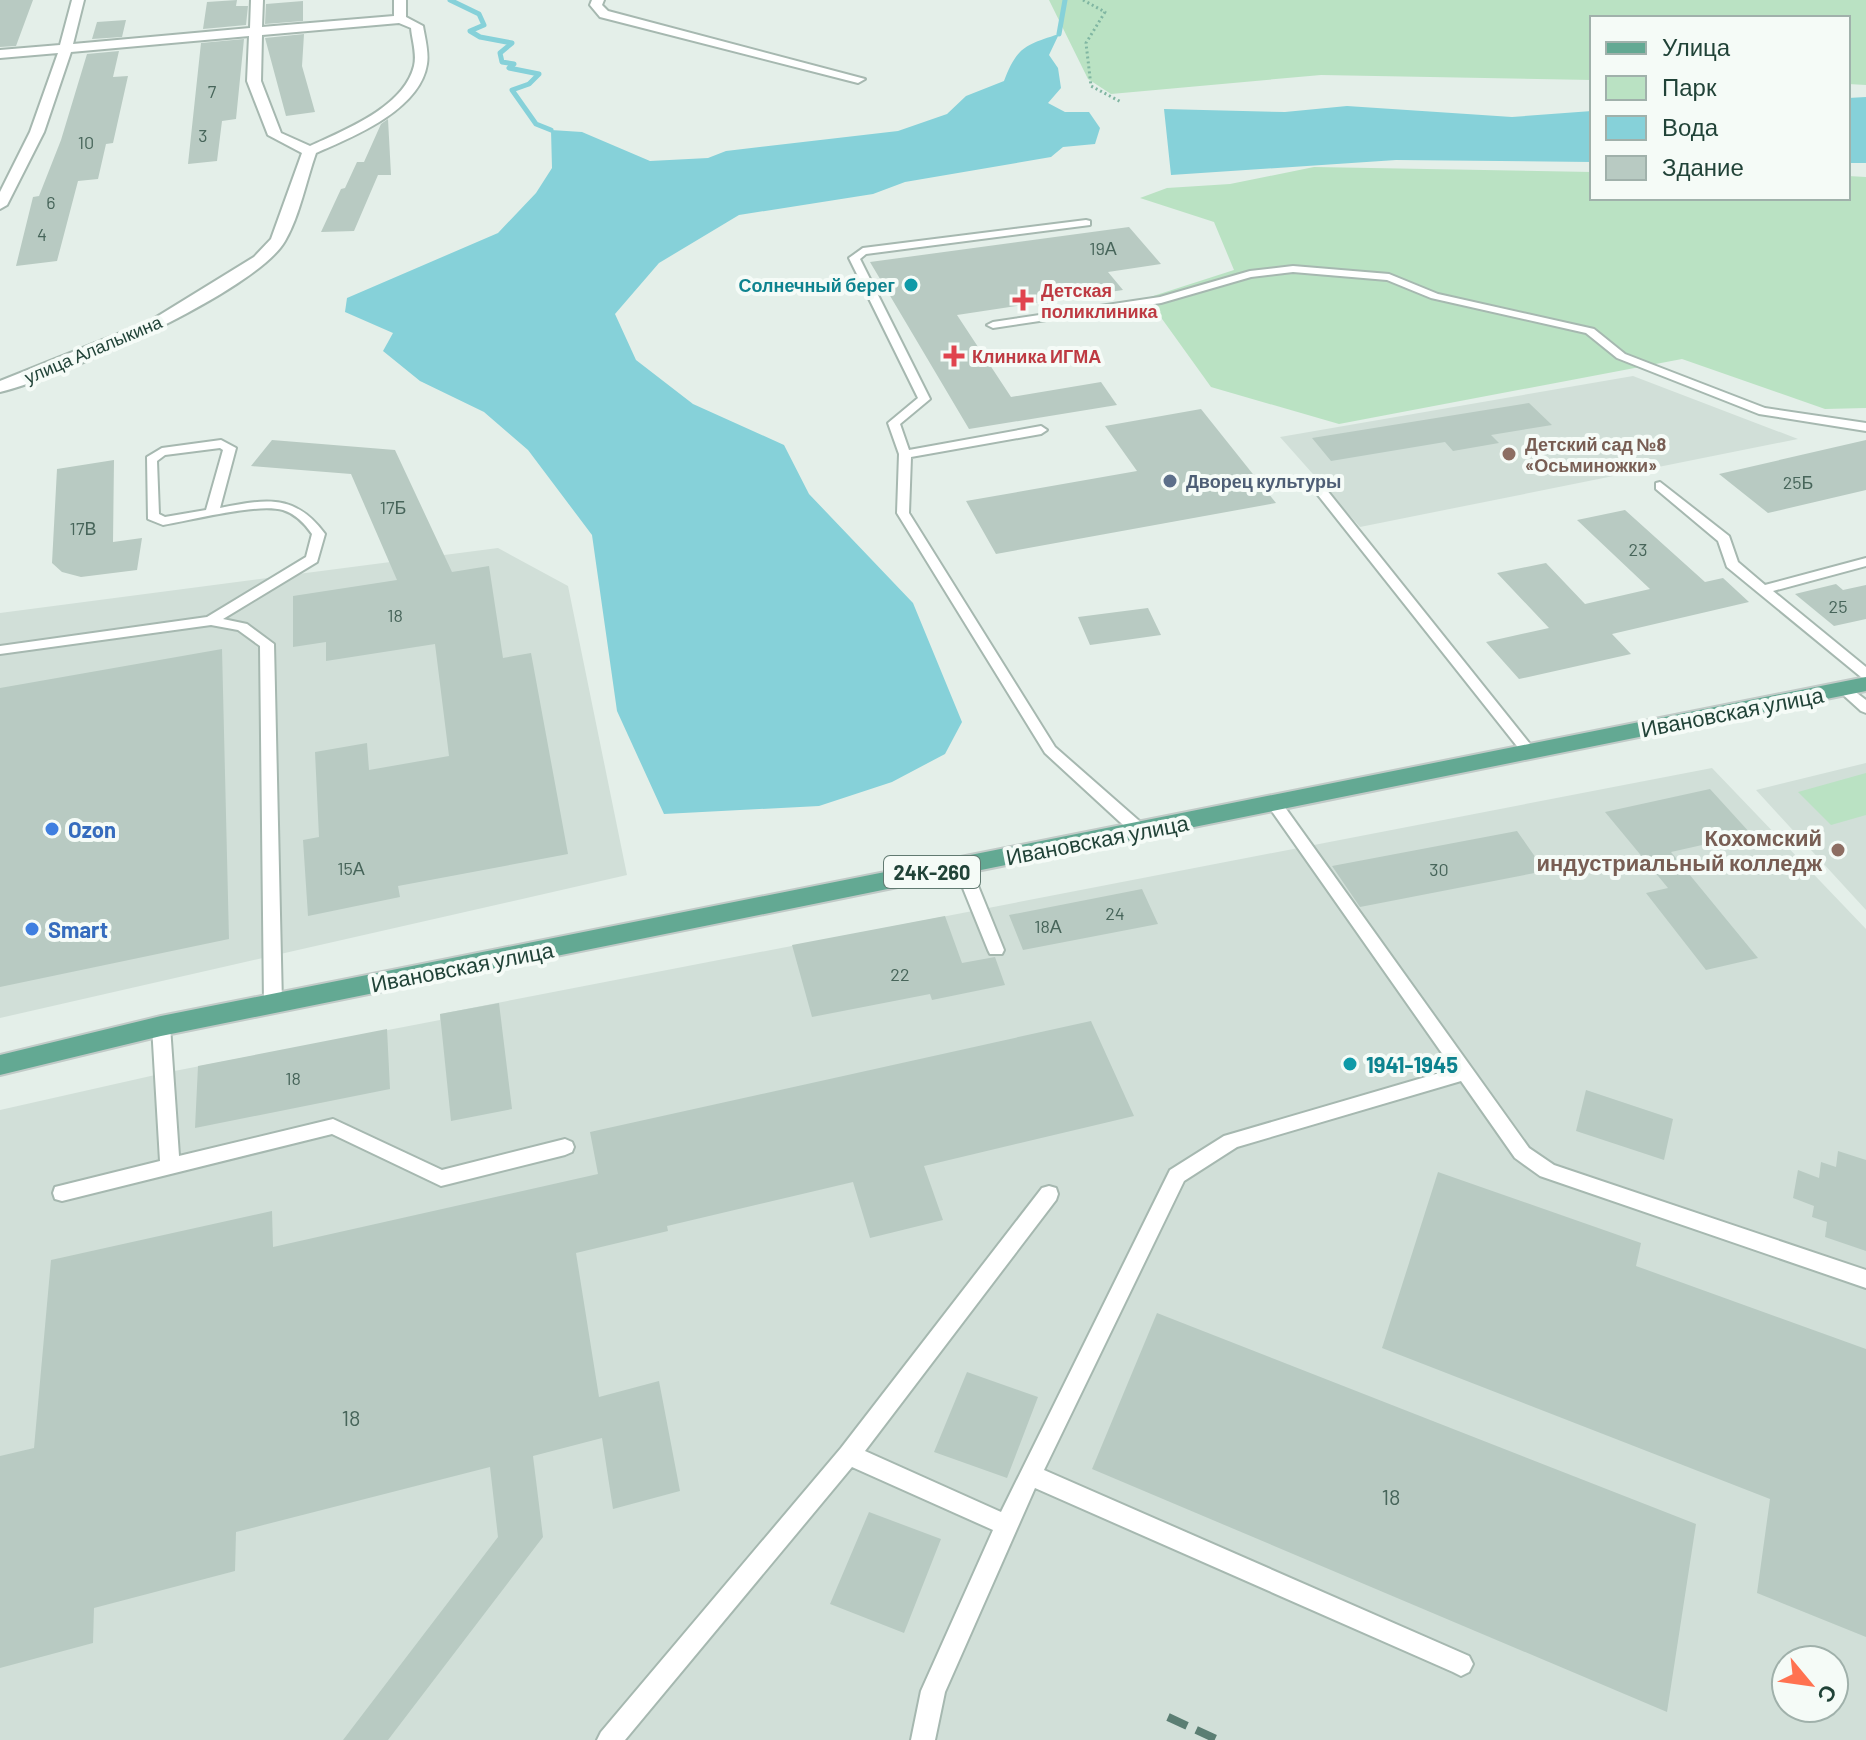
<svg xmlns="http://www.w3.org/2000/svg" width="1866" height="1740" font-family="Barlow,sans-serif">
<rect width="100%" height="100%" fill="#e4efe9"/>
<path fill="#d1dfd8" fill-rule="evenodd" d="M1633 376 1798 439 1360 527 1280 437Z
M498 548 568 586 627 875 0 1018V613Z
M1866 763V910L1756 790Z
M1712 768 1866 929V1740H0V1110L164 1073 440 1020V1014ZM1786 1660H1834V1708H1786Z"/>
<path fill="#bae2c3" d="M1049 0H1866V85L1848 84V18H1592V80L1321 75 1111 94 1088 79Z
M1314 167 1592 172V198H1848V176L1866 177V408L1825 409 1682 359 1339 424 1211 387 1147 298 1234 270 1214 222 1140 198 1167 188 1230 184Z
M1866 773V815L1831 825 1798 792Z"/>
<path fill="#86d1d9" d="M1059 34 1049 55 1058 68 1061 88 1048 103 1065 112H1089L1100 128 1095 144 1063 147 1051 157 905 182 873 194 739 215 659 263 615 314 636 360 693 404 784 445 809 494 913 603 962 722 945 754 892 782 819 806 664 814 617 711 592 535 528 450 484 412 420 381 383 351 393 333 345 312 347 298 498 233 536 193 552 168 551 130 582 132 650 161 708 158 726 151 898 131 947 114 966 96 1004 81C1017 47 1025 45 1059 34Z
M1866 97V163H1848V98Z
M1347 106 1512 117 1592 111V162L1396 160 1171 175 1164 109 1285 112Z"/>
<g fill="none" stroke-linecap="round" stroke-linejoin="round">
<path stroke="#86d1d9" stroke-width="5" d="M450 0 479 14 484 25 470 31 480 37 512 43 500 53 502 62 514 64 509 68 539 74 529 84 512 90 536 124 551 130
M1059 34 1065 0"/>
</g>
<path fill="#b8cac2" d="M0 0H33L16 46 0 47Z
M237 0 236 6H248L246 25 203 29 207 2Z
M303 1V21L265 24 266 4Z
M126 20 122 37 92 39 97 22Z
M304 34 302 66 315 112 286 116 265 38Z
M244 39 236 119 222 121 217 161 188 164 201 43Z
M119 51 113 77 128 76 113 143 106 144 98 179 78 181 57 261 16 266 33 197 39 196 61 140 87 54Z
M388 119 391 175H378L354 231 321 232 341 189 345 188 357 162H364L381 124Z
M1129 227 1161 264 1108 272 1123 290 957 315 1011 397 1101 382 1117 405 969 429 870 262Z
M1529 403 1552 425 1491 435 1499 443 1453 451 1445 442 1331 461 1312 438Z
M1201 409 1276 503 996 554 966 501 1137 471 1105 426Z
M272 440 395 450 452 572 489 566 503 658 531 653 568 854 398 886 400 897 308 916 303 840 319 837 315 752 367 743 369 770 449 756 435 644 326 661V642L293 647V596L397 580 351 474 251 466Z
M1866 440V490L1768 513 1719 474Z
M114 460 113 542 142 538 137 570 81 577 62 572 52 563 57 469Z
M1625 510 1705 582 1723 578 1749 602 1612 634 1631 654 1519 679 1486 642 1549 628 1497 573 1546 563 1585 604 1650 589 1577 520Z
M1836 584 1843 590 1866 585V619L1834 626 1795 594Z
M1148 608 1161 635 1090 645 1078 617Z
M222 649 229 939 0 987V688Z
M1710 789 1751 834 1671 852 1758 958 1706 970 1646 893 1668 888 1605 812Z
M1517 831 1545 871 1360 907 1332 866Z
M1142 889 1158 924 1023 950 1009 915Z
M945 916 962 963 995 957 1005 985 932 1000 930 994 812 1017 792 945Z
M499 1003 512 1109 451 1121 440 1014Z
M1091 1021 1134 1116 924 1166 943 1220 870 1238 853 1182 667 1226 668 1231 576 1253 599 1397 659 1381 680 1491 613 1509 602 1438 533 1456 543 1537 388 1740H343L498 1537 490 1467 236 1532 235 1571 94 1608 93 1643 0 1668V1456L34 1448 51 1260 272 1211 273 1247 598 1174 590 1132Z
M387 1029 390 1089 195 1128 198 1066Z
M1586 1090 1673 1119 1664 1160 1576 1131Z
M1838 1151 1866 1160V1251L1825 1237 1827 1222 1812 1217 1814 1206 1793 1198 1798 1170 1819 1178 1821 1162 1836 1167Z
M1438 1172 1641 1243 1636 1266 1866 1349V1637L1757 1593 1770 1499 1382 1348Z
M1157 1313 1696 1524 1667 1712 1092 1469Z
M967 1372 1038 1397 1007 1478 934 1452Z
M869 1512 941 1539 904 1633 830 1604Z"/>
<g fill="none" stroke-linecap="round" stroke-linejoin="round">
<g stroke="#a6b8b0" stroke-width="4">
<path id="lane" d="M1086 220 1090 221V225L866 254 860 259 930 399 900 424 909 450 1041 426 1047 430 1041 434 911 457 909 513 1055 747 1145 826 1147 830 1139 835 1133 834 1045 753 897 513 899 454 888 423 918 398 849 258 863 248Z
M1293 266 1389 274 1438 294 1594 329 1625 354 1765 408 1866 423V431L1759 414 1617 358 1586 333 1431 298 1387 280 1293 272 1251 277 1161 303 993 328 987 325 993 322 1160 297 1250 271Z
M221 440 236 448 220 508C265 499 295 493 325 534L317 562 223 619 247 624 274 644 282 1004 279 1009H267L264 1004 260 646 238 630 211 625 0 654V646L207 617 306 557 312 534C305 524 296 514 283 510 256 503 193 520 163 525L148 519 147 457 162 448ZM220 448 223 450 206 510 165 517 159 514 157 461 165 455Z
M1314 478 1318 479 1534 749 1536 752 1534 755H1524L1310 485 1308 482Z
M1660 482 1729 536 1738 562 1765 585 1866 558V566L1773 591 1866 667V678L1861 677 1727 567 1718 541 1656 489V483Z
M1845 684 1866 700V713L1861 711 1840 692 1838 689Z
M1274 798 1279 799 1529 1148 1554 1165 1866 1270V1288L1540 1176 1515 1158 1461 1081 1237 1147 1184 1181 1044 1470 1469 1656 1473 1664 1469 1672 1461 1676 1453 1672 1035 1488 945 1692 935 1740H911L921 1691 993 1530 852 1467 625 1740H597L601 1732 841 1448 1042 1188 1049 1186 1056 1188 1058 1194 1056 1200 865 1451 1001 1512 1170 1170 1224 1136 1453 1069 1269 807 1266 803 1269 799Z
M962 860 970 866 1004 950 1002 954H990L988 950 954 866Z
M161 1019 167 1021 170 1026 179 1156 333 1119 442 1170 565 1139 572 1142 574 1147 572 1152 565 1155 441 1186 332 1134 62 1201 55 1199 53 1193 55 1187 160 1161 152 1026 155 1021Z"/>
</g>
<g stroke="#a6b8b0" stroke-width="4">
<path id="street" d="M72 0H84L73 44 250 28 251 0H263L262 27 394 16V0H406V17L423 26C425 38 429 52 427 64 420 110 353 137 316 153 306 181 300 215 285 241 257 291 59 378 0 392V381L150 321 254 257 271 239 302 153 268 135 247 81 249 36 71 52 44 132 7 205 0 209V192L30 132 58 53 0 58V50L60 45ZM399 23 411 28C412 40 417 54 414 66 404 107 345 130 310 146L281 133 261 81 262 35Z
M592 0H604L602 5 608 11 865 79 858 83 600 17 590 5Z"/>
</g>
<g stroke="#c1cac7" stroke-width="4">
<path id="primary" d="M1866 677V691L161 1036 0 1075V1055L161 1016Z"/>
</g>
<path stroke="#80b6a2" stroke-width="3" stroke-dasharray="2 3" stroke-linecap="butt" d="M1083 0 1105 12 1086 43 1091 86 1121 102"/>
<use href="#lane" fill="#fff" fill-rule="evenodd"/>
<use href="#street" fill="#fff" fill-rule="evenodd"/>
<use href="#primary" fill="#63a993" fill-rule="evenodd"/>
<path stroke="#5b7e73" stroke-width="8" stroke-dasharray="21 10" stroke-linecap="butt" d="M1168 1717 1218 1740"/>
</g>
<g fill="#0f9aa8" stroke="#f5fbf7" stroke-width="3">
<circle cx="911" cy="285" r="8"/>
<circle cx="1350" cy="1064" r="8"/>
</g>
<g fill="#e0444e" stroke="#f5fbf7" stroke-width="3">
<path d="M1019 288h8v8h8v8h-8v8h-8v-8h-8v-8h8z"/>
<path d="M950 344h8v8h8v8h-8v8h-8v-8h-8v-8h8z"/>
</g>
<g fill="#8d6e63" stroke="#f5fbf7" stroke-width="3">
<circle cx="1509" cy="454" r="8"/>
<circle cx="1838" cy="850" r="8"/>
</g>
<circle fill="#5c6f8a" stroke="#f5fbf7" stroke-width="3" cx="1170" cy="481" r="8"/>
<g fill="#3f7fe0" stroke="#f5fbf7" stroke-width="3">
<circle cx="52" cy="829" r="8"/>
<circle cx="32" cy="929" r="8"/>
</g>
<g text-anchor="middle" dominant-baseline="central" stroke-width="8" stroke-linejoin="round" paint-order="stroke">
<g font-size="18" fill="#47655a">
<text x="212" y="91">7</text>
<text x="203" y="135">3</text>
<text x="86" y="142">10</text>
<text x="51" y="202">6</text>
<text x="42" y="234">4</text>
<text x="1103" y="248">19А</text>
<text x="1798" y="482">25Б</text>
<text x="393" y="507">17Б</text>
<text x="83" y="528">17В</text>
<text x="1638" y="549">23</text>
<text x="1838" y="606">25</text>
<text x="395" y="615">18</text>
<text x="351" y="868">15А</text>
<text x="1439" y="869">30</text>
<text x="1115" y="913">24</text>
<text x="1048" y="926">18А</text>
<text x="900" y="974">22</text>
<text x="293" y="1078">18</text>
</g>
<g font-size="18" font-weight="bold" fill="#0d838f" stroke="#f5fbf7" text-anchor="end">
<text x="895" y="285">Солнечный берег</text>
</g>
<g font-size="18" font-weight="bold" fill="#be3a42" stroke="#f5fbf7" text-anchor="start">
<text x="1041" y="290">Детская<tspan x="1041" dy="21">поликлиника</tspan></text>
<text x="972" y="356">Клиника ИГМА</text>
</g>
<g font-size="18" fill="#214338" stroke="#f5fbf7">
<text transform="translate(93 349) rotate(-23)">улица Алалыкина</text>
</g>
<g font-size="18" font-weight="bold" fill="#785e54" stroke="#f5fbf7" text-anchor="start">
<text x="1525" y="444">Детский сад №8<tspan x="1525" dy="21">«Осьминожки»</tspan></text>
</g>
<g font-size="18" font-weight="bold" fill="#4e5e75" stroke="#f5fbf7" text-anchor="start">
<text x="1186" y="481">Дворец культуры</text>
</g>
<rect fill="#f5fbf7" stroke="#617a71" stroke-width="2" x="884" y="856" width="96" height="32" rx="6"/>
<g font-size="20" font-weight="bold" fill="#214338">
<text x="932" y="872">24К-260</text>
</g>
<g font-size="22" fill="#214338" stroke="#f5fbf7">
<text transform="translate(1732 711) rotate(-11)">Ивановская улица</text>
<text transform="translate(1097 839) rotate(-11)">Ивановская улица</text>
<text transform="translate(462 966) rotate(-11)">Ивановская улица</text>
</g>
<g font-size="22" font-weight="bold" fill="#366cbe" stroke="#f5fbf7" text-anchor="start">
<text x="68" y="829">Ozon</text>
<text x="48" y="929">Smart</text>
</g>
<g font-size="22" font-weight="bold" fill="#785e54" stroke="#f5fbf7" text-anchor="end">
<text x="1822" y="837">Кохомский<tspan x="1822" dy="25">индустриальный колледж</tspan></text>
</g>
<g font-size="22" font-weight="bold" fill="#0d838f" stroke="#f5fbf7" text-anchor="start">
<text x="1366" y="1064">1941-1945</text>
</g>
<g font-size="22" fill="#47655a">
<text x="351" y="1417">18</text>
<text x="1391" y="1496">18</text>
</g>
</g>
<rect x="1590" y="16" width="260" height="184" fill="#f5fbf7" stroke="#a0b1ab" stroke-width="2"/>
<rect x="1606" y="42" width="40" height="12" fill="#63a993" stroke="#a0b1ab" stroke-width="2"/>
<text x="1662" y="56" font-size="24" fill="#214338">Улица</text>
<rect x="1606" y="76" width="40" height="24" fill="#bae2c3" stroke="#a0b1ab" stroke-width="2"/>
<text x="1662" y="96" font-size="24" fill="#214338">Парк</text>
<rect x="1606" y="116" width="40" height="24" fill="#86d1d9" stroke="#a0b1ab" stroke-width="2"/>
<text x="1662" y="136" font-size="24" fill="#214338">Вода</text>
<rect x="1606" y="156" width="40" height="24" fill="#b8cac2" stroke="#a0b1ab" stroke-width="2"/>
<text x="1662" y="176" font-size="24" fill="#214338">Здание</text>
<g transform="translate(1810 1684) rotate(119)"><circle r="38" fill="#f5fbf7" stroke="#a0b1ab" stroke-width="2"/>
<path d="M0-6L14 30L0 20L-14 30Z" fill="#ff7251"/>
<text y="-12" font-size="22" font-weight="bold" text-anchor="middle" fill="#214338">С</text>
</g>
</svg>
